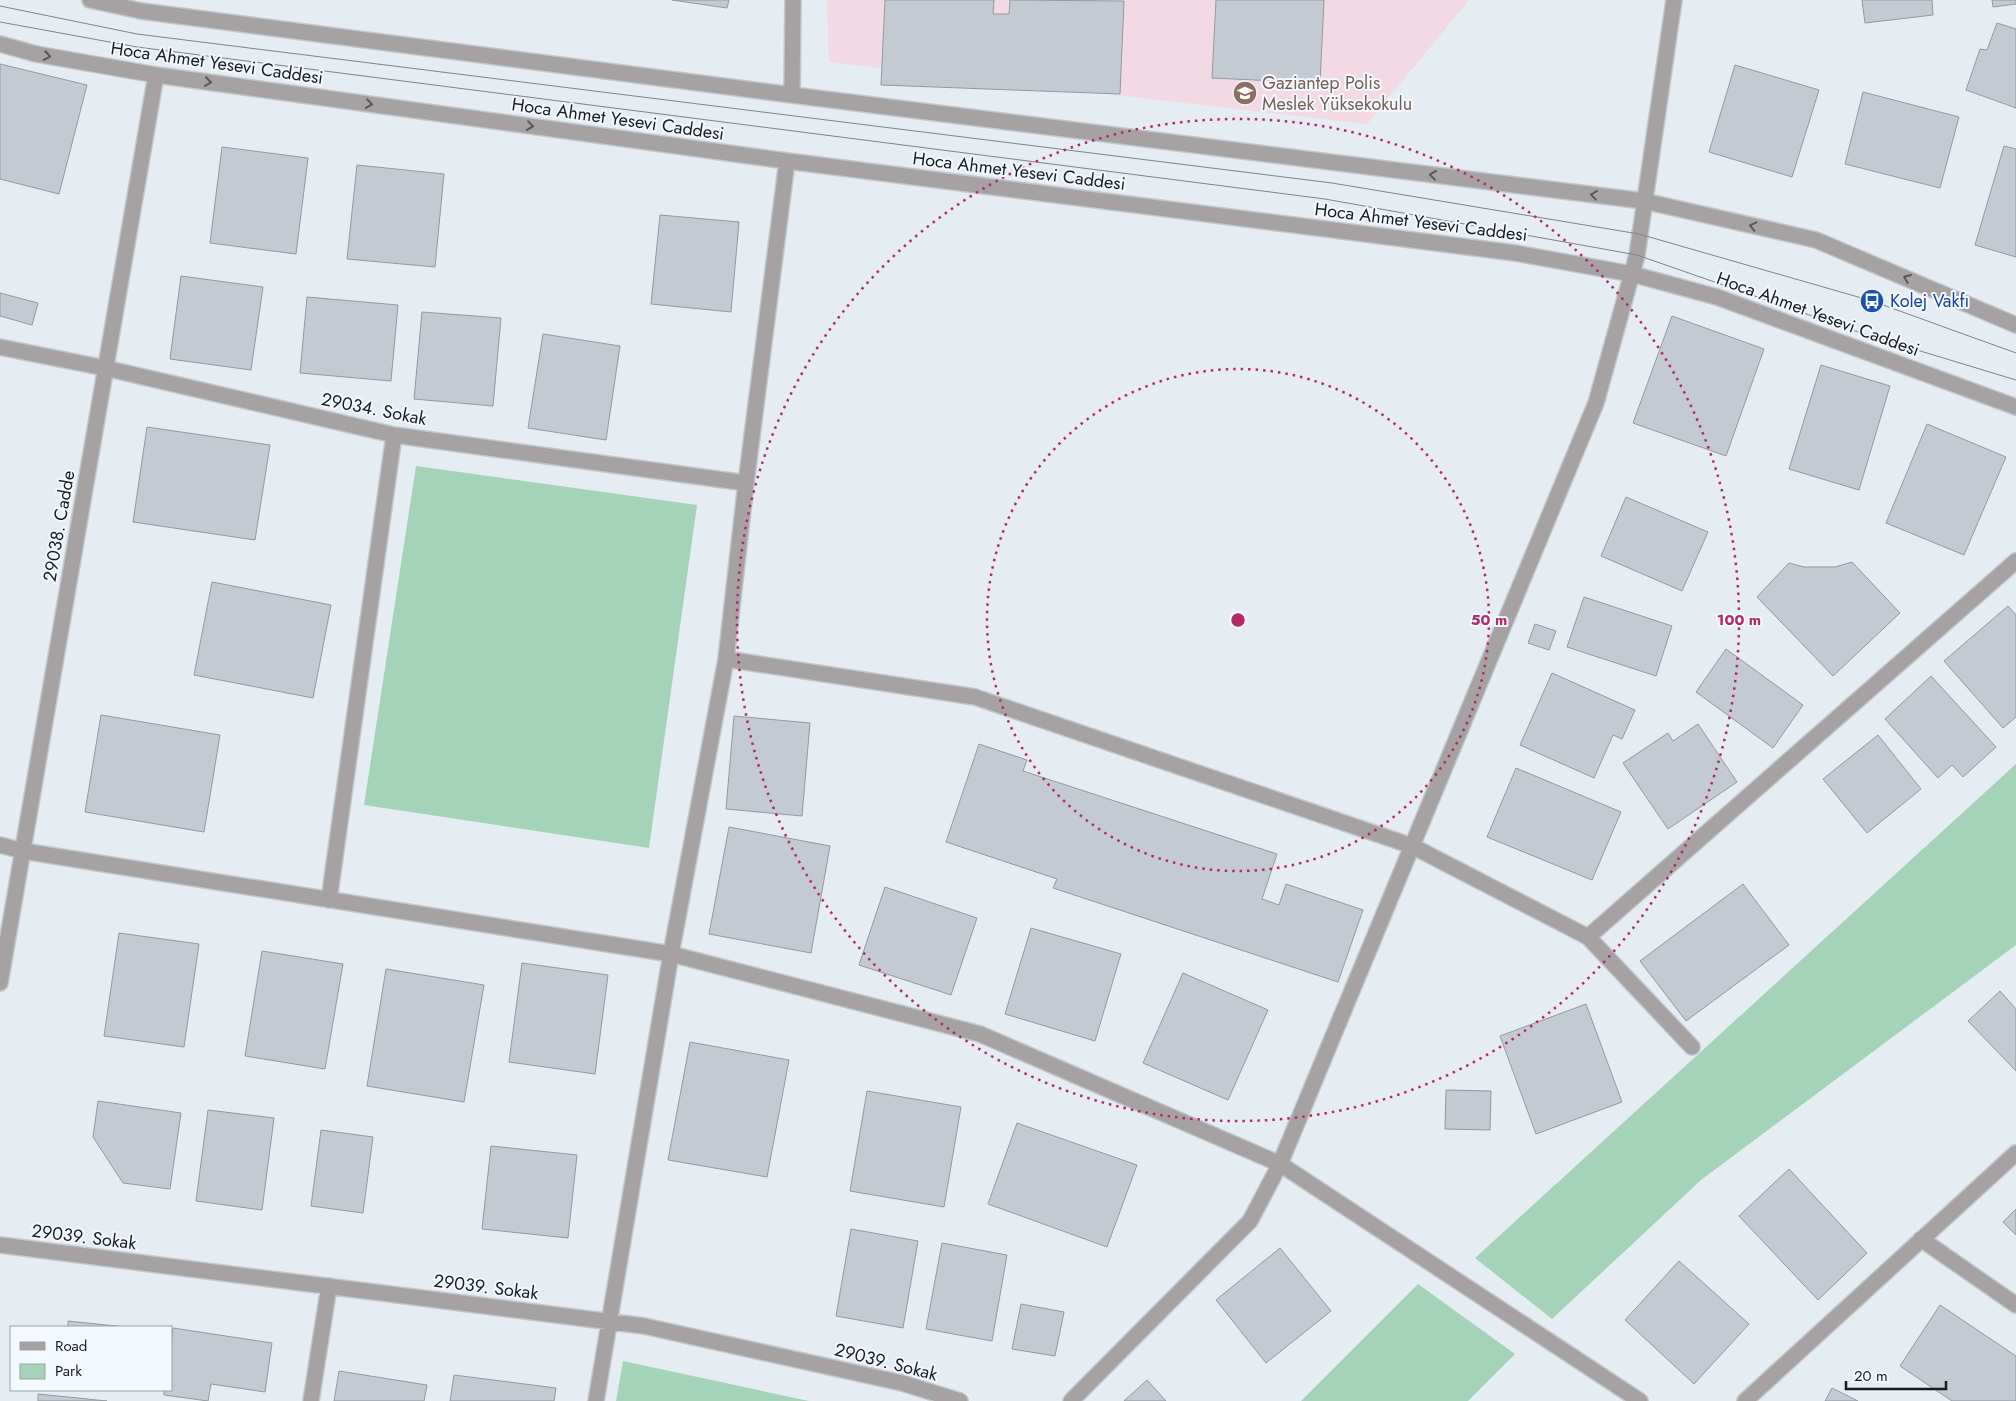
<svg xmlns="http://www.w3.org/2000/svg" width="2016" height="1401" font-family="Jost,sans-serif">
<rect width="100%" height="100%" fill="#e5ecf2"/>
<path fill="#f2d9e3" d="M827 0H1469L1367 124 829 62Z"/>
<path fill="#a5d3b9" d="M416 466 697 505 649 848 364 805Z
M2016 764V945L1701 1180 1552 1319 1475 1258Z
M1418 1284 1515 1354 1468 1401H1301Z
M623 1361 809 1401H616Z"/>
<path fill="#c4cad1" stroke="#93999f" d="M672 0H729L727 8Z
M885 0H994L993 14H1009L1010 0 1124 1 1120 94 881 85Z
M1216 0H1324L1320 83 1212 78Z
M1862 0H1932L1933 15 1865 23Z
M1992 0H2016V4L1993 7Z
M1997 23 2016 29V108L1966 90 1980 49 1987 50Z
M0 64 87 85 59 194 0 179Z
M1735 65 1819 90 1792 177 1709 152Z
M1863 92 1959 117 1940 188 1845 164Z
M2004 146 2016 149V257L1975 245Z
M222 147 308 158 296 254 210 243Z
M357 165 444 174 435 267 347 259Z
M660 215 739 222 731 312 651 304Z
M181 276 263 287 251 370 170 359Z
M0 293 38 303 32 325 0 316Z
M307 297 398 305 391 381 300 373Z
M422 312 501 318 493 406 414 399Z
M1672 316 1764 349 1726 456 1633 423Z
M543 334 620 346 606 440 528 428Z
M1821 365 1890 386 1859 490 1789 469Z
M1927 424 2006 457 1964 555 1886 523Z
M147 427 270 445 255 540 133 522Z
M1626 497 1708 532 1682 591 1601 556Z
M1852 562 1900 613 1833 676 1757 597 1789 563 1804 567H1835Z
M212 582 331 605 313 698 194 675Z
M1584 597 1672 626 1656 676 1567 647Z
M2008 606 2016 615V717L2003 728 1944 661Z
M1535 624 1556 631 1549 650 1528 643Z
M1726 649 1803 705 1773 748 1696 692Z
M1552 673 1635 710 1622 739 1613 735 1594 778 1520 745Z
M1931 676 1996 747 1963 777 1952 765 1938 778 1885 719Z
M101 715 220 735 204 832 85 812Z
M734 716 810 723 802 816 726 809Z
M1698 724 1737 782 1668 829 1623 763 1668 733 1673 741Z
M1878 735 1921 789 1867 833 1823 779Z
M979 744 1027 760 1023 771 1277 854 1262 899 1279 905 1286 884 1363 910 1338 982 1053 888 1057 879 946 842Z
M1516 768 1621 812 1592 880 1487 837Z
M729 827 830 846 811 953 709 934Z
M1743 884 1789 945 1686 1021 1640 961Z
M885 887 977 918 951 995 859 965Z
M1031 928 1121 954 1095 1041 1005 1014Z
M119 933 199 944 184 1047 104 1036Z
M262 951 343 964 325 1069 245 1056Z
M522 963 608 975 595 1074 509 1062Z
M386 969 484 985 464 1102 367 1086Z
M1183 973 1268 1010 1228 1100 1143 1063Z
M2000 991 2016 1009V1071L1968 1021Z
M1586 1004 1622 1102 1536 1134 1500 1036Z
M690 1042 789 1060 767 1177 668 1160Z
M1446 1090 1491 1091 1490 1130 1445 1129Z
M867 1091 961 1107 944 1207 850 1191Z
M98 1101 181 1113 170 1189 123 1183 93 1137Z
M208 1110 274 1118 262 1210 196 1201Z
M1017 1123 1137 1165 1107 1247 988 1204Z
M321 1130 373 1137 363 1213 311 1206Z
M491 1146 577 1155 568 1238 482 1229Z
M1789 1169 1867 1253 1818 1300 1739 1216Z
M2016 1209V1235L2003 1222Z
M851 1229 918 1241 903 1328 836 1316Z
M942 1243 1007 1255 992 1341 926 1329Z
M1280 1248 1331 1311 1266 1363 1216 1300Z
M1679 1261 1749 1324 1694 1384 1625 1320Z
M1021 1304 1064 1312 1055 1356 1012 1349Z
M1940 1305 2016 1356V1401H1952L1900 1366Z
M68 1321 126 1327H68Z
M173 1328 272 1343 265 1392 211 1384 208 1401 164 1395V1390H171V1343Z
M339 1371 427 1385 424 1401H334Z
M454 1375 556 1388 554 1401H450Z
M1147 1380 1166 1401H1124Z
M1832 1388 1858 1401H1825Z
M38 1394 107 1401H38Z"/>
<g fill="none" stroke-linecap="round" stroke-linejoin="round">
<g stroke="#c0c7cc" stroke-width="18">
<path id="minor" d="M90 0 141 11 792 95 1644 201 1816 240 2016 325
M0 44 36 54 156 75 787 161 1515 253 1632 274 1717 297 2016 407
M792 95 793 0
M0 347 105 368 394 435 746 483
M726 659 975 697 1412 846 1588 937 1692 1047
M0 845 23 851 671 954 980 1034 1280 1164 1640 1401
M329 900 394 435
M1588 937 2016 561
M0 983 156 75
M1921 1239 2016 1305
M0 1245 644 1326 902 1383 960 1401
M311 1401 329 1286
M596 1401 671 954 726 659 746 483 787 161
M1071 1401 1250 1221 1280 1164 1596 403 1637 255 1674 0
M1745 1401 2016 1153"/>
</g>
<use href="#minor" stroke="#a6a1a2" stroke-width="15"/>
<path stroke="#808488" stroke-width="1" d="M0 6 137 34 1332 183 1639 234 1872 301 2016 353
M0 22 137 47 1325 199 1637 255 1861 333 2016 380"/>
</g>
<defs><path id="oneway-chevron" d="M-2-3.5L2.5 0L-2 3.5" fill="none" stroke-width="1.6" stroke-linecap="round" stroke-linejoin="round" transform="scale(1.25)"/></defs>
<g stroke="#595859">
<use href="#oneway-chevron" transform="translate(47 56) rotate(10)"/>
<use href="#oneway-chevron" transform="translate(208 82) rotate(8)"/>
<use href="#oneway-chevron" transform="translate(369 104) rotate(8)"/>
<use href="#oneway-chevron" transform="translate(530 126) rotate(8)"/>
<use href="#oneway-chevron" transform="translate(1433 175) rotate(-173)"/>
<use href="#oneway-chevron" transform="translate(1594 195) rotate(-173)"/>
<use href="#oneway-chevron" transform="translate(1753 226) rotate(-167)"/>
<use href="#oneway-chevron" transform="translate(1907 278) rotate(-157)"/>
</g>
<g fill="none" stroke="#b52a65" stroke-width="2.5" stroke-dasharray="2.5 5">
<circle cx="1238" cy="620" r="251"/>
<circle cx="1238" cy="620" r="501"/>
</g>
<defs>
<g id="university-disc" transform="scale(1.25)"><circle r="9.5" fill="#8d6e63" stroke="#f3f9fe"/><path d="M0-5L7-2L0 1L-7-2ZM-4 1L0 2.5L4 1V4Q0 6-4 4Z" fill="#fff"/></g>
<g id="bus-disc" transform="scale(1.25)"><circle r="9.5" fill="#1a4fb4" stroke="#f3f9fe"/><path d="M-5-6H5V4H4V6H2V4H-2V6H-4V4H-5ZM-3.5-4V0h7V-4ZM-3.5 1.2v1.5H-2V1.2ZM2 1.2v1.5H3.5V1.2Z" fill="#fff"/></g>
</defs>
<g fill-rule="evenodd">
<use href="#university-disc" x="1245" y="93"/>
<use href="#bus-disc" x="1872" y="301"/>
</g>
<g text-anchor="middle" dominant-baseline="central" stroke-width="4" stroke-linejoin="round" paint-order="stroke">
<g font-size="18" fill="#1a1c1e" stroke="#f3f9fe">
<text transform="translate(217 63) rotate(8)">Hoca Ahmet Yesevi Caddesi</text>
<text transform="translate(618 119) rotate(8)">Hoca Ahmet Yesevi Caddesi</text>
<text transform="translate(1019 171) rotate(7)">Hoca Ahmet Yesevi Caddesi</text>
<text transform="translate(1421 222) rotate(7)">Hoca Ahmet Yesevi Caddesi</text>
<text transform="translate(1818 314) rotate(20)">Hoca Ahmet Yesevi Caddesi</text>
<text transform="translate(374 409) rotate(11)">29034. Sokak</text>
<text transform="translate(59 526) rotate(-80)">29038. Cadde</text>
<text transform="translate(84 1237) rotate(7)">29039. Sokak</text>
<text transform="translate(486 1287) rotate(7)">29039. Sokak</text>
<text transform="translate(886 1362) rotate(14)">29039. Sokak</text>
</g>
<g font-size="18" fill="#785e54" stroke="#f3f9fe" text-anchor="start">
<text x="1262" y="83">Gaziantep Polis<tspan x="1262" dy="21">Meslek Yüksekokulu</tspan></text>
</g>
<g font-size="18" fill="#164399" stroke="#f3f9fe" text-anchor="start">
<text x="1890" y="301">Kolej Vakfı</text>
</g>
</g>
<circle cx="1238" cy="620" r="8" fill="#b52a65" stroke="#f3f9fe" stroke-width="2.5"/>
<g font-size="15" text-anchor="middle" font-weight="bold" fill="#b52a65" stroke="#f3f9fe" stroke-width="4" stroke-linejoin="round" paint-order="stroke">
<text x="1489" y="625">50 m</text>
<text x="1739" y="625">100 m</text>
</g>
<rect x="10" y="1326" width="162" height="65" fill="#f3f9fe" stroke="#9ca1a4"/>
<rect x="20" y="1342" width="25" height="8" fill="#a6a1a2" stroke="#9ca1a4"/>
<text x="55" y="1351" font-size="15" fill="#1a1c1e">Road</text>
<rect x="20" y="1364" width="25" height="15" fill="#a5d3b9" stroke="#9ca1a4"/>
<text x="55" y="1376" font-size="15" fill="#1a1c1e">Park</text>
<path d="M1846 1381v8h100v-8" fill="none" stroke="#1a1c1e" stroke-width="2.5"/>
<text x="1854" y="1381" font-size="15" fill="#1a1c1e" stroke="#f3f9fe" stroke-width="4" paint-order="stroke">20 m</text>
</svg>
